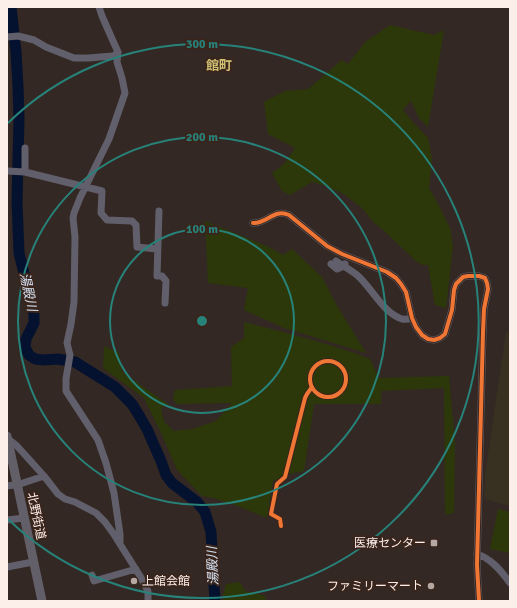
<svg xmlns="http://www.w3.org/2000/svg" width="517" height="608" font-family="Signika,'Noto Sans JP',sans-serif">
<rect width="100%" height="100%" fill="#332823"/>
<path fill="#383020" d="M506 332H510V506L484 499 485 474Z"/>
<path fill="#2c3809" d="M390 25 434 35 444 30 428 127 419 118 411 101 403 110 411 120 428 138 432 159 429 188 437 202 450 228 453 246 446 308 435 305 428 265H423L417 262 382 229 373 222 362 208 344 194 326 186 312 182 290 195 282 191 272 173 285 163 295 148 268 134 264 102 285 91 308 89 342 60 348 64 365 42Z
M205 221 271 248 283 255 292 249 322 277 336 304 366 353 284 328 244 310 248 288 208 283Z
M244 322C286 333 329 343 370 359L379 378 449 376 455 444 454 513 445 515 444 388 381 391V404H314L304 471 289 474 273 481 267 518 235 505 213 498 202 496 177 470 162 435 144 398 103 368 104 346 119 353 122 372 168 404 161 408 164 422 174 431 192 429 216 421 232 403 176 404 173 398 175 390 232 386 231 347 244 338Z
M498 509 510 512V553L490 549Z
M240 582 245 591 265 596 266 601H224L223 595 226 584Z"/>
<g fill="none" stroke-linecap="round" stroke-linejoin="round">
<path stroke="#05122f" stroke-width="11" d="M11 7 16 52 18 86 19 119 17 202 19 253 34 314V323L26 339 25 347 29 355 35 359 44 360 58 359 75 362 115 387 132 404 140 417 147 429 161 461 166 475 172 483 197 502 205 512 211 532 215 601"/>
<path stroke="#615f6b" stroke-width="7" d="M99 7 102 16 113 41 118 52 117 62 122 78 125 93 109 139 80 198 74 213 73 218 75 237 74 302 71 324 67 343 70 355 66 379V391L98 440 106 463 114 493 120 534V543
M7 37 18 36 34 40 46 47 74 58H89L112 56 115 55 118 52
M25 148V172
M7 171 25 172 102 191 101 213 107 220 132 221 136 225 137 247 157 249
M159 211 157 276H162L166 281 165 303
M253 223C267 224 274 208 289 215L327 246 342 254 387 272 396 278 401 284 406 292 412 318 416 327 422 335 428 339 434 340 440 338 445 334 452 310 454 290 456 284 463 277 468 276H479L485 278 487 283 488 289 484 309 483 332 477 565 479 601
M336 261C343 266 351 270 357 275 372 288 384 314 402 319 406 320 409 319 412 318
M331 264 337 269 344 266 345 264
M7 438 17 446 44 476 58 494 65 499 75 502 96 513 105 522 113 533 140 576 148 591V601
M7 486 20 484 44 476
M7 520 24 518
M477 554C491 558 502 572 510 583
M7 567 33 562
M92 575 94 581 136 569"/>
<path stroke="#635f69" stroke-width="9" d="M7 436 42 601"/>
<g stroke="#3a251c" stroke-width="6">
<path id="cycleway" d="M253 223C267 224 274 208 289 215L327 246 342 254 387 272 396 278 401 284 406 292 412 318 416 327 422 335 428 339 434 340 440 338 445 334 452 310 454 290 456 284 463 277 468 276H479L485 278 487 283 488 289 484 309 483 332 477 565 479 601
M310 379a18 18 0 1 1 36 0a18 18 0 1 1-36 0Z
M281 526 280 519 271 514 277 484 285 477 305 398 307 394 312 387"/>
</g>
<use href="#cycleway" stroke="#f07635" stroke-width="4"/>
</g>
<g fill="none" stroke="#27827a" stroke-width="2">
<circle cx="202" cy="321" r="92"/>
<circle cx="202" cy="321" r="184"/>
<path d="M8 123A277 277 0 1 1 8 519"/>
</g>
<g fill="#b6a9a3" stroke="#3a251c" stroke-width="1.5">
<rect x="430" y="539" width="8" height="8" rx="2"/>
<circle cx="134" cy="581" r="4"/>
<circle cx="431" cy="586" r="4"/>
</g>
<g text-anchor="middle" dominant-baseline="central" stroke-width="4" stroke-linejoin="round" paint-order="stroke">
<g font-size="12" fill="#fceee8" stroke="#3a251c">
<text transform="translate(36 516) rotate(78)">北野街道</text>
</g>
<g font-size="12" fill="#fceee8" stroke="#3a251c" text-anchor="end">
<text x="426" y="543">医療センター</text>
<text x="142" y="581" text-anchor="start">上館会館</text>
<text x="423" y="586">ファミリーマート</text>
</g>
<g font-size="13" font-weight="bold" fill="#d0c073" stroke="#3a251c">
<text x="219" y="66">館町</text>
</g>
<g font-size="13" font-style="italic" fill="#d6e4f7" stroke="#3a251c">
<text transform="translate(28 292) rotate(78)">湯殿川</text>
<text transform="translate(213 566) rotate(-93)">湯殿川</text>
</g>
</g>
<circle cx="202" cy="321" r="6" fill="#27827a" stroke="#3a251c" stroke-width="2"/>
<g font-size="12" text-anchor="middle" font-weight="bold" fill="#27827a" stroke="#3a251c" stroke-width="4" stroke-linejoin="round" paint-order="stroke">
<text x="202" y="48">300 m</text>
<text x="202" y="141">200 m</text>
<text x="202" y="233">100 m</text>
</g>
<rect width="517" height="608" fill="none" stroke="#fceee8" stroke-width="16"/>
</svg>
